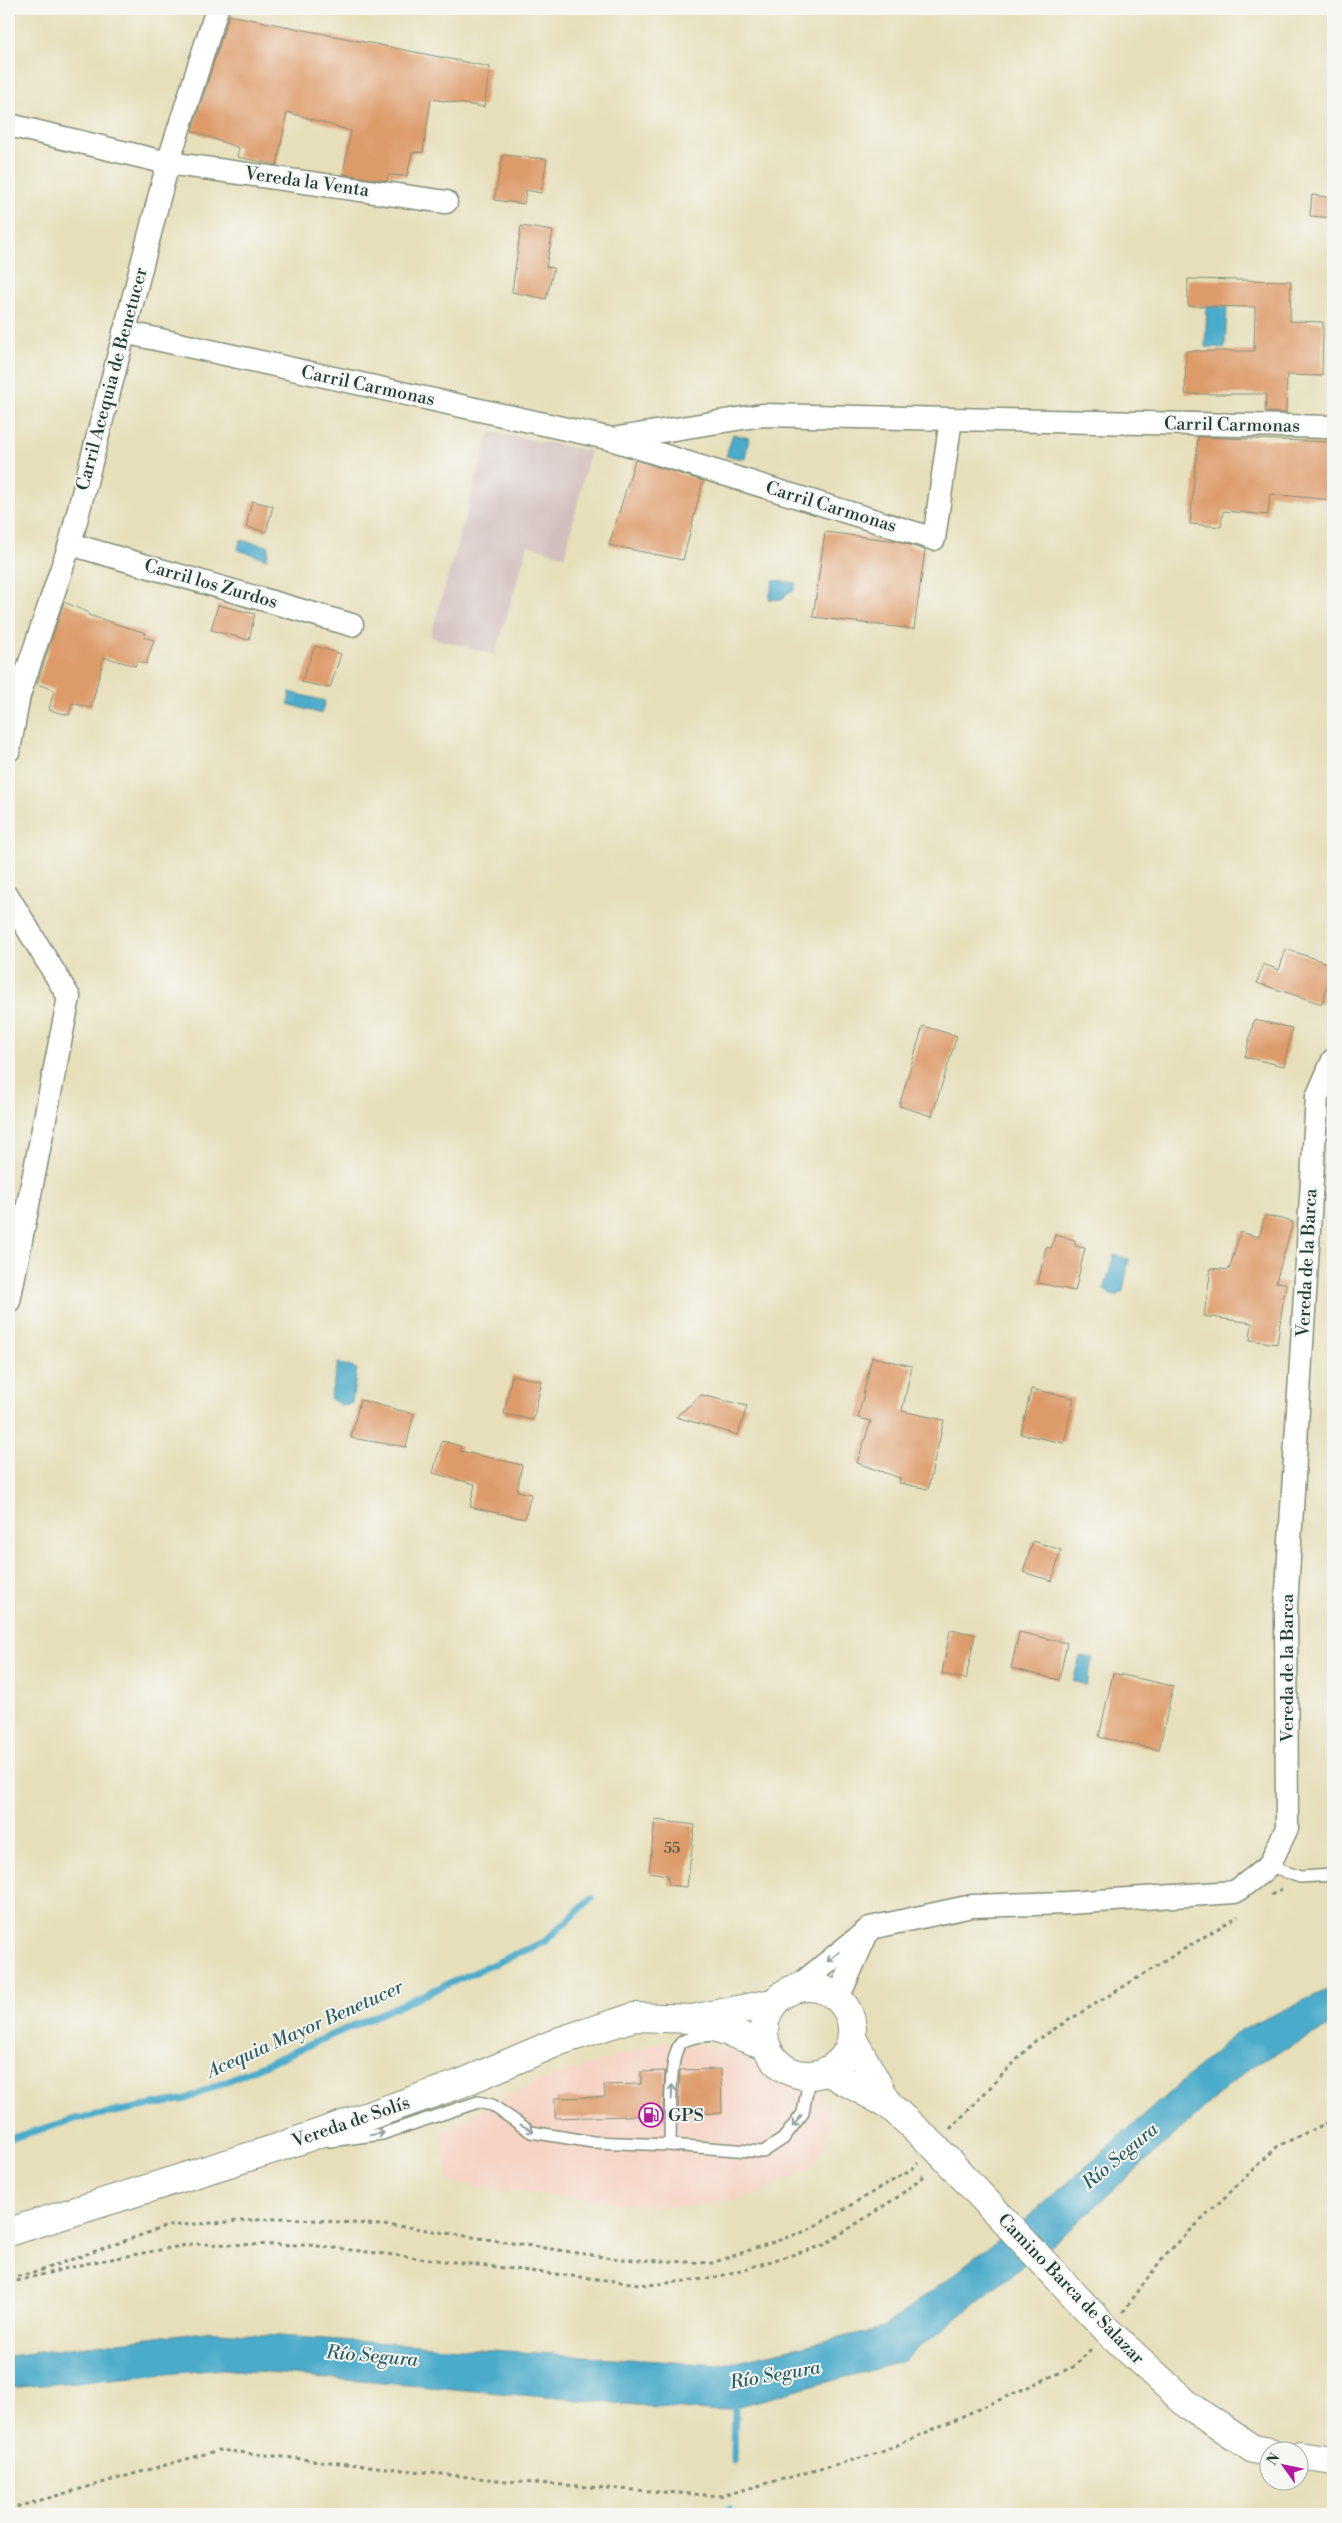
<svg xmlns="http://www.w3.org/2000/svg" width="1342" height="2523" font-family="'Libre Bodoni',serif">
<rect width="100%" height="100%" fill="#f6f6f2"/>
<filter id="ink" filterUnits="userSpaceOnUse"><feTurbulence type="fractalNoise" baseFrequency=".02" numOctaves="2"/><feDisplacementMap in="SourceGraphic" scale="10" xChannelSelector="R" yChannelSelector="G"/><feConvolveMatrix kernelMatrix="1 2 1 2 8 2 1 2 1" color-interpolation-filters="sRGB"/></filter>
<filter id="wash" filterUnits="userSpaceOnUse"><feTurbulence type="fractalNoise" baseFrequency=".0096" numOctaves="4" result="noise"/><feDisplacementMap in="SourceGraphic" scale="20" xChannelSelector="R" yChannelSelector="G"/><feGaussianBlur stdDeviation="1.12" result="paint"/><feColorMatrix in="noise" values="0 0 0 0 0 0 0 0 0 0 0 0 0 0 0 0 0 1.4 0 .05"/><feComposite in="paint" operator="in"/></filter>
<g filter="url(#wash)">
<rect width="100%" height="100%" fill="#e6dfba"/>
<path fill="#f6d2c3" d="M664 2041 732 2050 791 2086 820 2093 827 2106 829 2124 825 2147 807 2170 754 2195 684 2207 634 2205 448 2182 443 2131 533 2083Z"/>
<path fill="#d1bfbd" d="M490 432 590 451 565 556 528 545 495 655 430 637Z"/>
<path fill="#4babca" stroke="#35747f" d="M1207 306 1227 307 1225 348 1205 347Z
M733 434 749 438 745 459 726 456Z
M240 540 269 546 267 559 238 550Z
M773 580 796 583 793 592H788L782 600 769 599Z
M290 692 325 701 321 714 288 704Z
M1114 1255 1129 1259 1123 1291 1118 1295 1113 1296 1104 1290Z
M338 1363 357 1369 352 1403 342 1406 330 1398Z
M1080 1656 1093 1658 1086 1685 1073 1681Z
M1333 1987V2025L1250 2067 1069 2230 901 2362 718 2412 222 2369 9 2388V2356L204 2331 719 2365 883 2328 1038 2209 1240 2030Z"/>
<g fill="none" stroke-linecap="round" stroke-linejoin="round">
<path stroke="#4babca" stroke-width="7" d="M9 2139 75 2119 186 2099 544 1942 592 1898
M734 2461 735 2399
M728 2514 729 2509"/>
</g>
<g id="blocks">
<path fill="#de9b6a" d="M229 15 490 67 484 107 431 99 423 152 412 153 407 176 388 175 387 181 343 174 351 131 287 112 277 165 237 157 239 148 192 131Z
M503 155 547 159 541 193 526 190 524 204 494 200Z
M1312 195 1333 198V218L1310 216Z
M521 226 553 231 546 267 554 268 546 299 512 292Z
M1188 279 1291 281 1290 321 1323 322 1322 376 1287 375 1286 413 1265 412 1266 394H1185L1186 351H1254L1255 307 1188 306Z
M1198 437 1333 442V500L1270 494 1268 515 1223 511 1221 527 1190 524Z
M635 460 703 481 683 560 609 545Z
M252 501 273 506 266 532 246 527Z
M825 532 897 541 925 550 914 629 813 617Z
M64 602 89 613 88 615 146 633 144 637 154 640 146 664 138 661 135 666 104 657 91 708 72 703 69 715 49 710 54 690 37 684Z
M218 605 255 614 249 640 211 630Z
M315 646 341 654 330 688 301 682Z
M1286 949 1333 965 1322 1004 1257 983 1263 964 1279 970Z
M1254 1020 1292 1028 1284 1066 1245 1057Z
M923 1026 957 1036 932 1116 899 1106Z
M1265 1215 1293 1222 1276 1282 1286 1283 1277 1344 1250 1340 1252 1323 1204 1316 1211 1268 1229 1270 1240 1232 1259 1237Z
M1055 1235 1075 1240V1246L1085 1248 1075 1291 1038 1283 1046 1247 1051 1248Z
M872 1357 912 1366 902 1411 944 1420 928 1489 899 1483 900 1478 857 1463 871 1421 858 1418Z
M512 1375 542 1381 533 1420 504 1414Z
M1031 1389 1074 1398 1064 1443 1021 1434Z
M701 1395 747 1406 738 1435 676 1417Z
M360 1400 414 1414 406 1447 351 1438Z
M442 1441 461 1446 460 1451 522 1465 517 1491 531 1494 525 1519 470 1507 475 1484 433 1473Z
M1033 1541 1061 1550 1052 1581 1023 1572Z
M950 1630 975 1634 966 1679 942 1674Z
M1019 1632 1067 1643 1059 1680 1011 1668Z
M1113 1673 1173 1686 1159 1750 1099 1737Z
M655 1820 695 1825 687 1887 669 1885 667 1875 649 1872Z
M721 2069 722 2113 678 2114 680 2070Z
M665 2071 663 2115 555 2118V2098L605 2097 604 2085 641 2084V2072Z"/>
</g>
</g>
<g filter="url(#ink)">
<use href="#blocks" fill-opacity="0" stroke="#828e77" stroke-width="1"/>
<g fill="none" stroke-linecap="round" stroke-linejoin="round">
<g stroke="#828e77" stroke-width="14">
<path id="service" d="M1269 1866 1300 1877 1333 1875
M330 2141 382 2134 478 2102 492 2105 531 2132 593 2142 670 2145C671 2122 668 2060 680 2044 687 2036 703 2036 713 2035
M670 2145 763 2152 783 2139 803 2113 807 2090 805 2075"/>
</g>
<g stroke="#828e77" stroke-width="25">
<path id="minor" d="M9 125 168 163 446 202
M124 332 612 439 762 415 1333 427
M617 441 934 539 951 419
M70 544 352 625
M9 750 19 695 70 544 168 163 217 9
M9 898 69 997 9 1301
M797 1987 870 1928 972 1906 1068 1903 1235 1892 1269 1866 1287 1828 1286 1607 1317 1097 1333 1060
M838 1998 867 1933"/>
</g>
<g stroke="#828e77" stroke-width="30">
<path id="tertiary" d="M764 2031a44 44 0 1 1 88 0a44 44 0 1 1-88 0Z
M692 2019 765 2045
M852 2038 889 2105
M826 2071 889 2105 934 2146 1109 2332 1189 2406 1253 2449 1270 2452
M9 2232 277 2148 462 2083 560 2041 634 2017 692 2019 772 2003
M1300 2456 1333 2461"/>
</g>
<path stroke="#828e77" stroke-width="3" stroke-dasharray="4 4" stroke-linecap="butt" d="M1271 1895 1283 1888
M950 2129 1035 2041 1238 1916
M9 2278 33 2273 167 2226 286 2218 407 2227 617 2259 712 2263 806 2231 911 2170 918 2163
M9 2283 84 2264 192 2244 309 2245 648 2285 714 2278 822 2246 899 2196 926 2174
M1123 2312 1164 2256 1278 2146 1333 2120
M9 2509 219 2450 506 2481 721 2496 882 2452 1075 2366 1091 2349"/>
<use href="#service" stroke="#fff" stroke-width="11"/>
<use href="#minor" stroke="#fff" stroke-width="22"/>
<use href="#tertiary" stroke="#fff" stroke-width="28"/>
</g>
<defs><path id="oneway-shaft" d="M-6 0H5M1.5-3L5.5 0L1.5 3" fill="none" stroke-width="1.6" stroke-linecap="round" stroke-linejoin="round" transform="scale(1.25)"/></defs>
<g stroke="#8f9e9a">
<use href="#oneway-shaft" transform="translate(833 1957) rotate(141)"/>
<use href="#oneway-shaft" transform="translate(672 2092) rotate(-88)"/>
<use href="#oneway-shaft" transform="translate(797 2121) rotate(128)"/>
<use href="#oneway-shaft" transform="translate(527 2128) rotate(28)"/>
<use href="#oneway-shaft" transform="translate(377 2134) rotate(-10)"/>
</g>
</g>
<defs>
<g id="fuel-ring" transform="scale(1.25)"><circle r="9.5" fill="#f6f6f2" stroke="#b5179e" stroke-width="1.5"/><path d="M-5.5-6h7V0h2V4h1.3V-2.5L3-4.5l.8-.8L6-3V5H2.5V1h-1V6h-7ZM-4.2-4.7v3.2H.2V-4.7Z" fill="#b5179e"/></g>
</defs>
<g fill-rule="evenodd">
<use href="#fuel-ring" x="651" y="2115"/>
</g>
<g text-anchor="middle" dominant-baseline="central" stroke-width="4" stroke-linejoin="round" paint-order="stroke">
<g font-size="15" fill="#4f5442">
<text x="672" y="1848">55</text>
</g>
<g font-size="18" fill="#1f3d34" stroke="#f6f6f2">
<text transform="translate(307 182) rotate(8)">Vereda la Venta</text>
<text transform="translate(112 379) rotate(-75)">Carril Acequia de Benetucer</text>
<text transform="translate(368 386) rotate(12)">Carril Carmonas</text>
<text transform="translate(1232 425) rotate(1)">Carril Carmonas</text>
<text transform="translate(831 507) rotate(17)">Carril Carmonas</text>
<text transform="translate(211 584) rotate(16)">Carril los Zurdos</text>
<text transform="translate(1307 1263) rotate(-87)">Vereda de la Barca</text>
<text transform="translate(1287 1668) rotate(-90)">Vereda de la Barca</text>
<text transform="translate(351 2122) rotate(-19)">Vereda de Solís</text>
<text transform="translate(1071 2289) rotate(46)">Camino Barca de Salazar</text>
</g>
<g font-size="18" fill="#1f3d34" stroke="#f6f6f2" text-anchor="start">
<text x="668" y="2115">GPS</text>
</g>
<g font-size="19" font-style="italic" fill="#2c5e61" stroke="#f6f6f2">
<text transform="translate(305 2029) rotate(-24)">Acequia Mayor Benetucer</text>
<text transform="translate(1120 2156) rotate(-40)">Río Segura</text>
<text transform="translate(372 2356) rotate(5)">Río Segura</text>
<text transform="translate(775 2375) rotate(-10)">Río Segura</text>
</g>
</g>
<rect width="1342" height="2523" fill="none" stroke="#f6f6f2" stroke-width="30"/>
<g transform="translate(1284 2466) rotate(303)"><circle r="24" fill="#f6f6f2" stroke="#a0aca6"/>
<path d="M0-4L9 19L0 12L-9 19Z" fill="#b5179e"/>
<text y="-8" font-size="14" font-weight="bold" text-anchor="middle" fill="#1f3d34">N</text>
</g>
</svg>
